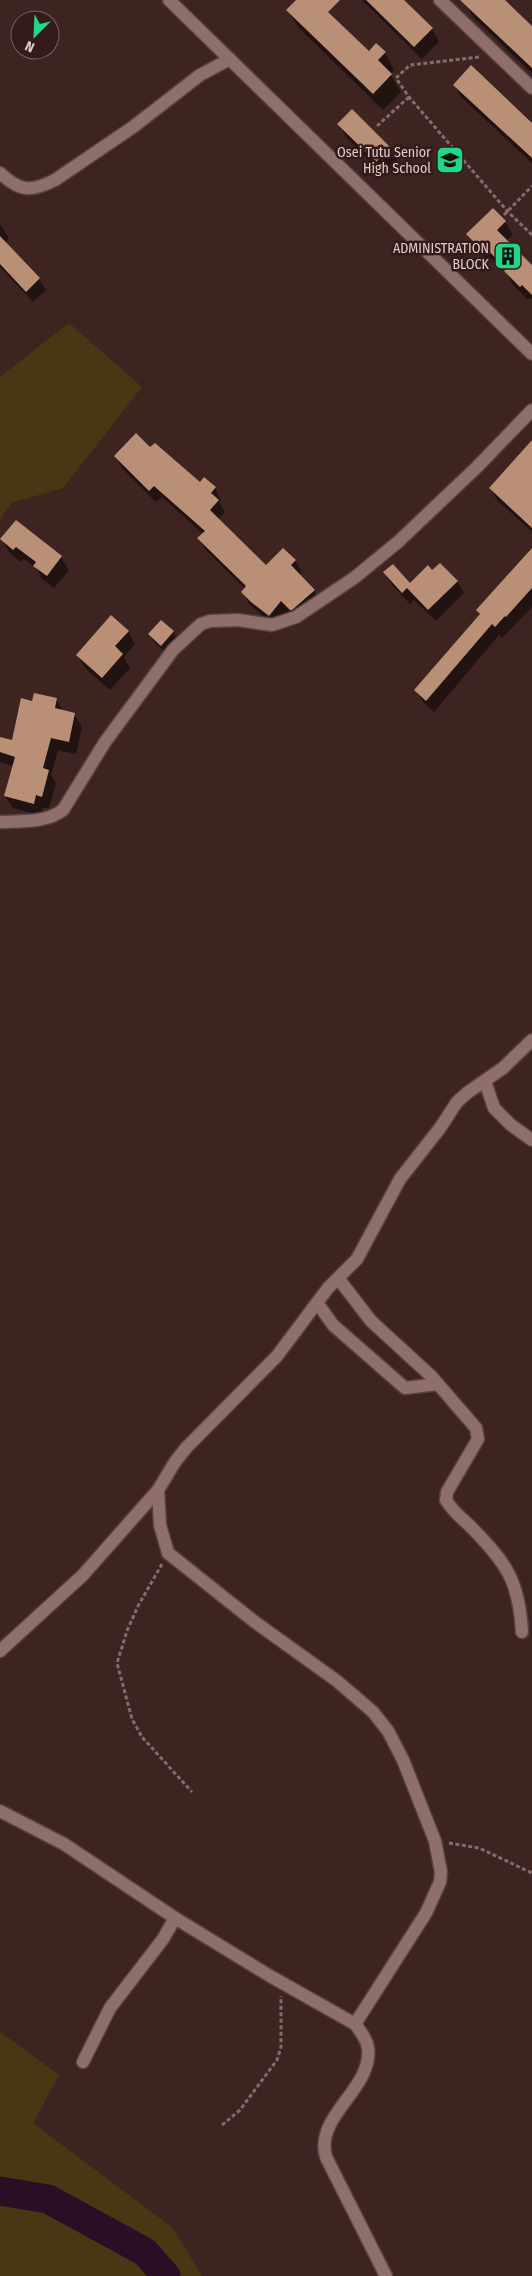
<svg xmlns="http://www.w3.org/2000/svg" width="532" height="2276" font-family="'Fira Sans Condensed',sans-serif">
<rect width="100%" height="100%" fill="#3e2421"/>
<path fill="#4a3613" d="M69 323 142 387 63 488 11 503 0 520V377Z
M0 2032 59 2075 33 2123 173 2228 202 2276H0Z"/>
<path fill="#0007" d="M298 0H314L369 53H385L394 70 390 74 401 92 383 110 298 27 288 10Z
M362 0H402L432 29 439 42 422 59Z
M470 0H504L532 28V73L473 17 466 4Z
M454 85 532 125V163L461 97Z
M339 124 390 148 397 161 384 175 346 137Z
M505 222 513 235 506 241 532 267V299L530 298 528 300 513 285 507 274 491 258 488 260 476 247 468 234Z
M0 224 9 238 5 243 39 279 46 290 33 302 0 267Z
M532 440V532L497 500 490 488Z
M150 449 200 484 215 488 221 500 219 502 225 512 218 520 266 567 295 560 302 572 299 575 314 590 320 602 298 622 288 612 276 627 249 604 243 592 245 589 206 550 199 538 203 534 162 497 156 502 122 468 115 456Z
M16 521 61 557 69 570 54 588 42 579 37 569 24 559 21 562 9 552 2 539Z
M532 560V607L502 638 499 635 434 712 423 702 416 690 480 615 477 610Z
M432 572 457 581 464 593 436 621 414 600 410 604 392 585 385 573 410 584Z
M161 621 173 632 178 641 167 654 155 643 150 635Z
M128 631 135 644 124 657 130 668 110 690 85 668 77 655Z
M56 699 64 712 74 714 82 727 76 754 58 750 51 775 56 783 49 809 43 807 41 816 13 808 5 796 13 766 0 762V738L13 742 33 702Z"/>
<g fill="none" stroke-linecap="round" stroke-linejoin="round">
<path stroke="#2b0d26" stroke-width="29" d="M0 2191 48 2199 145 2252 166 2276"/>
</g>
<path fill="#b98f76" d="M296 0H340L328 12 369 51 376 43 386 52 378 60 392 74 373 94 286 10Z
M366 0H404L433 28 414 47Z
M460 0H505L532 26V68Z
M471 65 532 123V158L453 85Z
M352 109 391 148 376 162 337 124Z
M493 208 506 221 497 230 532 265V295L522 285 520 287 504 271 506 269 483 245 480 248 466 234Z
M0 236 40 278 26 292 0 264Z
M136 433 150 447 155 443 200 482 204 477 216 487 211 493 219 500 210 510 266 565 283 548 296 560 291 565 315 590 292 610H290L281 601 269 616 251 602 241 592 246 586 197 538 205 531 154 486 149 491 114 456Z
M532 440V528L489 488Z
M16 520 62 556 47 576 33 566 36 562 16 547 13 550 0 539Z
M532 548V588L506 617 505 616 495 627 492 624 426 701 414 690 480 614 476 610Z
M440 563 458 581 428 610 407 588 402 593 383 572 393 564 410 583 428 565 432 570Z
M111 615 129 631 115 646 123 654 102 678 76 655Z
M161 620 174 631 161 646 148 634Z
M34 693 57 698 55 708 75 713 69 742 51 738 43 768 49 770 42 797 36 795 34 804 4 796 15 757 0 752V737L12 740 21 698 32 701Z"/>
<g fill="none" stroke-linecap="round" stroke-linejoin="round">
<g stroke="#584240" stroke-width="15">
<path id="minor" d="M169 0 532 354
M440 0 532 88
M0 173C20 192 31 192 55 180L133 127 200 75 230 59
M0 822C21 821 46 823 63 810L105 742 173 650 189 635 201 624 210 621 238 620 272 625 296 617 354 578 398 542 477 467 532 410
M485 1081 494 1108 511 1125 532 1140
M338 1278 371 1321 431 1376 476 1428 478 1439 447 1492 446 1500C452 1511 463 1519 472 1528 507 1564 519 1581 522 1632
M318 1304 333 1325 405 1388 438 1384
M158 1490 160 1525 168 1553 255 1622 337 1681 373 1712 388 1731 403 1760 435 1841 441 1872 440 1882 426 1913 355 2024C360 2031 367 2039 368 2048 373 2089 314 2116 326 2157L386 2276
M0 1651 83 1575 158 1490 175 1462 186 1448 277 1356 328 1288 357 1259 400 1179 440 1128 457 1102 467 1093 503 1068 532 1040
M0 1811 64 1844 175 1918 270 1976 355 2024
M83 2062 110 2008 163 1939 175 1918"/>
</g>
<path stroke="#836d6a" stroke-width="3" stroke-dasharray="4 2.5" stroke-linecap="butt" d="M479 57 410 65 396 78 409 97 508 212 532 235
M377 126 409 97
M504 215 532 186
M162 1564 138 1606 127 1631 117 1663 132 1719 142 1737 192 1792
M449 1843 479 1848 532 1873
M222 2125 240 2110 277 2060 281 2047V1996"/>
<use href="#minor" stroke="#8e6f6b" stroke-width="12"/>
</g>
<defs>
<g id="school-square" transform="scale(1.4375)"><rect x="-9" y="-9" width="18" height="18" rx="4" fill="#20d887" stroke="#341a18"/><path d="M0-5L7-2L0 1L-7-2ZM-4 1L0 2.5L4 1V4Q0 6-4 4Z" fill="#111"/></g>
<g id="building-square" transform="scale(1.4375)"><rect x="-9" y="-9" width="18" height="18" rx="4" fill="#20d887" stroke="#341a18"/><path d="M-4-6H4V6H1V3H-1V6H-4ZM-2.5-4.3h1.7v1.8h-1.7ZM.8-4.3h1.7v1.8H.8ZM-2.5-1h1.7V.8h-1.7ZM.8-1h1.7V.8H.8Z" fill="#111"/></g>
</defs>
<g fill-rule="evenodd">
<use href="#school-square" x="450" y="160"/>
<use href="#building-square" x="508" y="256"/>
</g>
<g text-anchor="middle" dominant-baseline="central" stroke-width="5" stroke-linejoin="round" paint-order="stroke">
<g font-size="14" fill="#dfcdcb" stroke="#341a18" text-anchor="end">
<text x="431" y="152">Osei Tutu Senior<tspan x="431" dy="16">High School</tspan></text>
<text x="489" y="248">ADMINISTRATION<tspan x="489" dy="16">BLOCK</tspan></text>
</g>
</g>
<g transform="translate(35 35) rotate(204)"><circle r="24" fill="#341a18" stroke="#786260"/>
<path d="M0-4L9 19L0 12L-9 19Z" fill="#20d887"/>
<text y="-8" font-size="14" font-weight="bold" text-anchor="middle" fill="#dfcdcb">N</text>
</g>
</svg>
